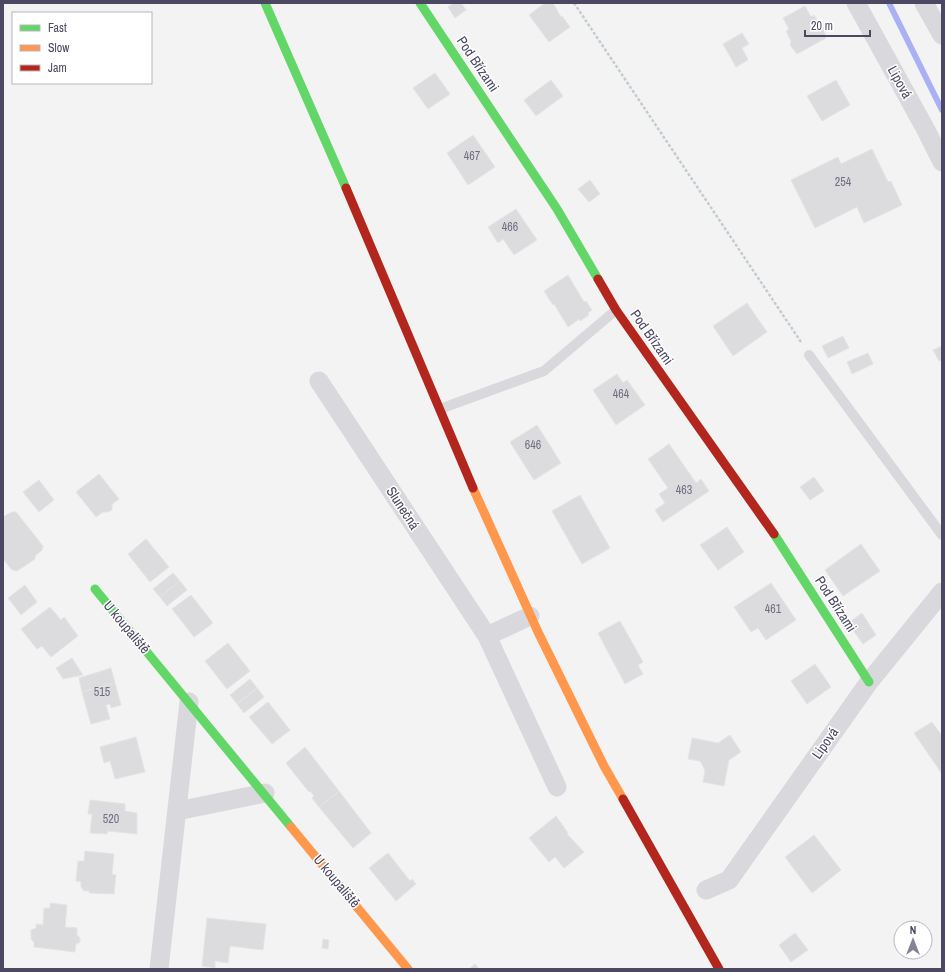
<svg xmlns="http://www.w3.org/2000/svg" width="945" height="972" font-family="'Archivo Narrow',sans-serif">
<rect width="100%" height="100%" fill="#f3f3f3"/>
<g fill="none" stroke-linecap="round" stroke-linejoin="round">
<path stroke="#a9b0f3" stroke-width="6" d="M889 3 942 110"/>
</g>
<path fill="#dcdbde" stroke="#e5e4e5" d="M454 3H461L466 10 455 18 448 7Z
M545 3H553L561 17 562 16 570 27 549 42 529 15Z
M805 6 811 17 814 15 820 26 823 27 826 38 797 54 790 45 791 41 786 31 789 29 783 18Z
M742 33 749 44 742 48 748 60 736 67 723 44Z
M435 73 450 94 428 109 413 88Z
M551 80 563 96 536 116 524 100Z
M836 80 850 105 822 121 807 96Z
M473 135 495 167 468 185 447 153Z
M872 149 888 182 891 181 902 205 864 223 857 207 815 228 791 180 838 157 841 164Z
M590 180 600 194 589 202 578 189Z
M516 209 537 240 514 255 503 239 498 243 488 227Z
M568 275 584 302 586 301 592 310 588 313 589 315 580 321 579 319 568 327 554 304 553 305 544 291Z
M747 303 767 332 733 356 713 326Z
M843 336 849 348 828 358 822 346Z
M942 346V360L939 361 933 350Z
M868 353 873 364 852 374 847 362Z
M617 374 623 383 627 380 645 405 616 425 593 390Z
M537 425 561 463 534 480 510 442Z
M669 444 696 483 701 479 709 491 663 522 655 510 665 503 659 494 668 488 648 459Z
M99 474 119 499 112 504V510L108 512H103L96 517 76 492Z
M814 477 824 491 810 500 800 487Z
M39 480 54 500 39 512 23 492Z
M580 495 610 548 582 564 552 511Z
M12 512H16L43 546 42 550 35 556V559L17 571 12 570 3 559V517Z
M727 527 744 552 718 570 700 545Z
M146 539 169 567 150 582 128 554Z
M861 544 880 571 843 596 825 570Z
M173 573 180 581 160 597 153 589Z
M180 581 187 590 167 606 160 597Z
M771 583 796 620 766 640 758 628 751 632 734 607Z
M25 585 37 602 21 615 8 598Z
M191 595 213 623 194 637 172 609Z
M50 607 61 620 64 617 78 636 51 657 42 646 37 649 21 629Z
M862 613 876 635 863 644 848 623Z
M620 621 643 662 638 665 643 674 625 684 598 633Z
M228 643 250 671 227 689 205 661Z
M72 658 83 675 63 679 56 668Z
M815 664 831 687 807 704 791 681Z
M111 668 115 683 82 692 79 678Z
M250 679 257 688 237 704 230 695Z
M115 683 121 705 111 708 110 704 106 705 110 719 91 724 82 692Z
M257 688 264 697 244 713 237 704Z
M268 702 290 730 272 744 249 717Z
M932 722 942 736V774L914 733Z
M730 735 741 752 729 760 724 786 703 782 705 770 700 761 688 759 692 738 718 743Z
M136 737 145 772 115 779 110 761 104 763 100 747Z
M305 747 339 791 319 807 312 798 314 796 310 791 309 792 286 763Z
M339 791 371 833 353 848 319 807Z
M90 800 125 804V811L137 813V834L108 831 107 834 90 833 92 814H88Z
M556 816 568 833 567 834 584 852 564 868 555 857 549 862 529 838Z
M814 835 841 870 812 893 785 857Z
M85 851 114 854 112 874 116 875 114 894 89 893V891H84L81 887V882L76 881 78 861H84Z
M388 853 410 881 412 879 416 884 396 901 369 868Z
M50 903 67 905 65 927 77 928V935L80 938V942L76 944 75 952 34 947V942L31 939V930L36 928V924L43 925 44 908H50Z
M207 918 266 924 263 950 230 946 228 963 215 961V968L202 966Z
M795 933 808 950 791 962 779 945Z
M323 939 329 940 328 949 322 948Z
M475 964 479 969H469Z"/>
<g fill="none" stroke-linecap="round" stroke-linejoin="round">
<path stroke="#c3ccd1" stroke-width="2.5" stroke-dasharray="3 2" stroke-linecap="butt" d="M574 3 801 342"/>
<path stroke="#d9d8dd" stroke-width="10" d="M809 355 942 535
M440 409 544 371 616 310"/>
<path stroke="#d9d8dd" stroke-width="19" d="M856 3 926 130 942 162
M924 3 942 35
M319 381 487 636 557 787
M487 636 530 616
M177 811 265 793
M706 890 729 880 869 682 942 592
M159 969 189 702"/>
<path stroke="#63d668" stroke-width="9" d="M265 3 346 188
M420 3 557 209 598 279
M774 534 869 682
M95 589 291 827"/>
<path stroke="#ff974d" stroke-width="9" d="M473 488 538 632 604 766 623 799
M291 827 408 969"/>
<path stroke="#b3261e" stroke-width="9" d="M346 188 473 488
M598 279 616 310 774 534
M623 799 719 969"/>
</g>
<g text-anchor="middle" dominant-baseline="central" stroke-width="3" stroke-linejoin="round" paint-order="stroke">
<g font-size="12" fill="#726e82">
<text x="472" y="156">467</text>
<text x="843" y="182">254</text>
<text x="510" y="227">466</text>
<text x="621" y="394">464</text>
<text x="533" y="445">646</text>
<text x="684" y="490">463</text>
<text x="773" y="609">461</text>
<text x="102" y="692">515</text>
<text x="111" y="819">520</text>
</g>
<g font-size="14" fill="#4c4861" stroke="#fff">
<text transform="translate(478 64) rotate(56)">Pod Břízami</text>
<text transform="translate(900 82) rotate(61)">Lipová</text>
<text transform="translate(652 337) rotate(55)">Pod Břízami</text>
<text transform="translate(403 508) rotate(57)">Slunečná</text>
<text transform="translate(836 604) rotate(57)">Pod Břízami</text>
<text transform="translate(127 627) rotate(50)">U koupaliště</text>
<text transform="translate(825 743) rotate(-55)">Lipová</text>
<text transform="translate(337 881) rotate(50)">U koupaliště</text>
</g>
</g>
<rect width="945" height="972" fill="none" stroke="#4c4861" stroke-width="8"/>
<rect x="12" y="12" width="140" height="72" fill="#ffffff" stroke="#b7b6c0"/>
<rect x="20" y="25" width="20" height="6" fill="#63d668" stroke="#b7b6c0"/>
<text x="48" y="32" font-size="12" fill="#4c4861">Fast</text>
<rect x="20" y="45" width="20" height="6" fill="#ff974d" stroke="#b7b6c0"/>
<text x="48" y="52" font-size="12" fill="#4c4861">Slow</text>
<rect x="20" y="65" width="20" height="6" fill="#b3261e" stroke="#b7b6c0"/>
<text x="48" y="72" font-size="12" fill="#4c4861">Jam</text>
<g transform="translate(913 940)"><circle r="19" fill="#ffffff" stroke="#b7b6c0"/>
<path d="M0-3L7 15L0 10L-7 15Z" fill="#868494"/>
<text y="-6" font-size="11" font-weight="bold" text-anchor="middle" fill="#4c4861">N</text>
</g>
<path d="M805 30v6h65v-6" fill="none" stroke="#4c4861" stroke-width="2"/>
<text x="811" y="30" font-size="12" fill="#4c4861" stroke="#ffffff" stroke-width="3" paint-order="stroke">20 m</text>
</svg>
